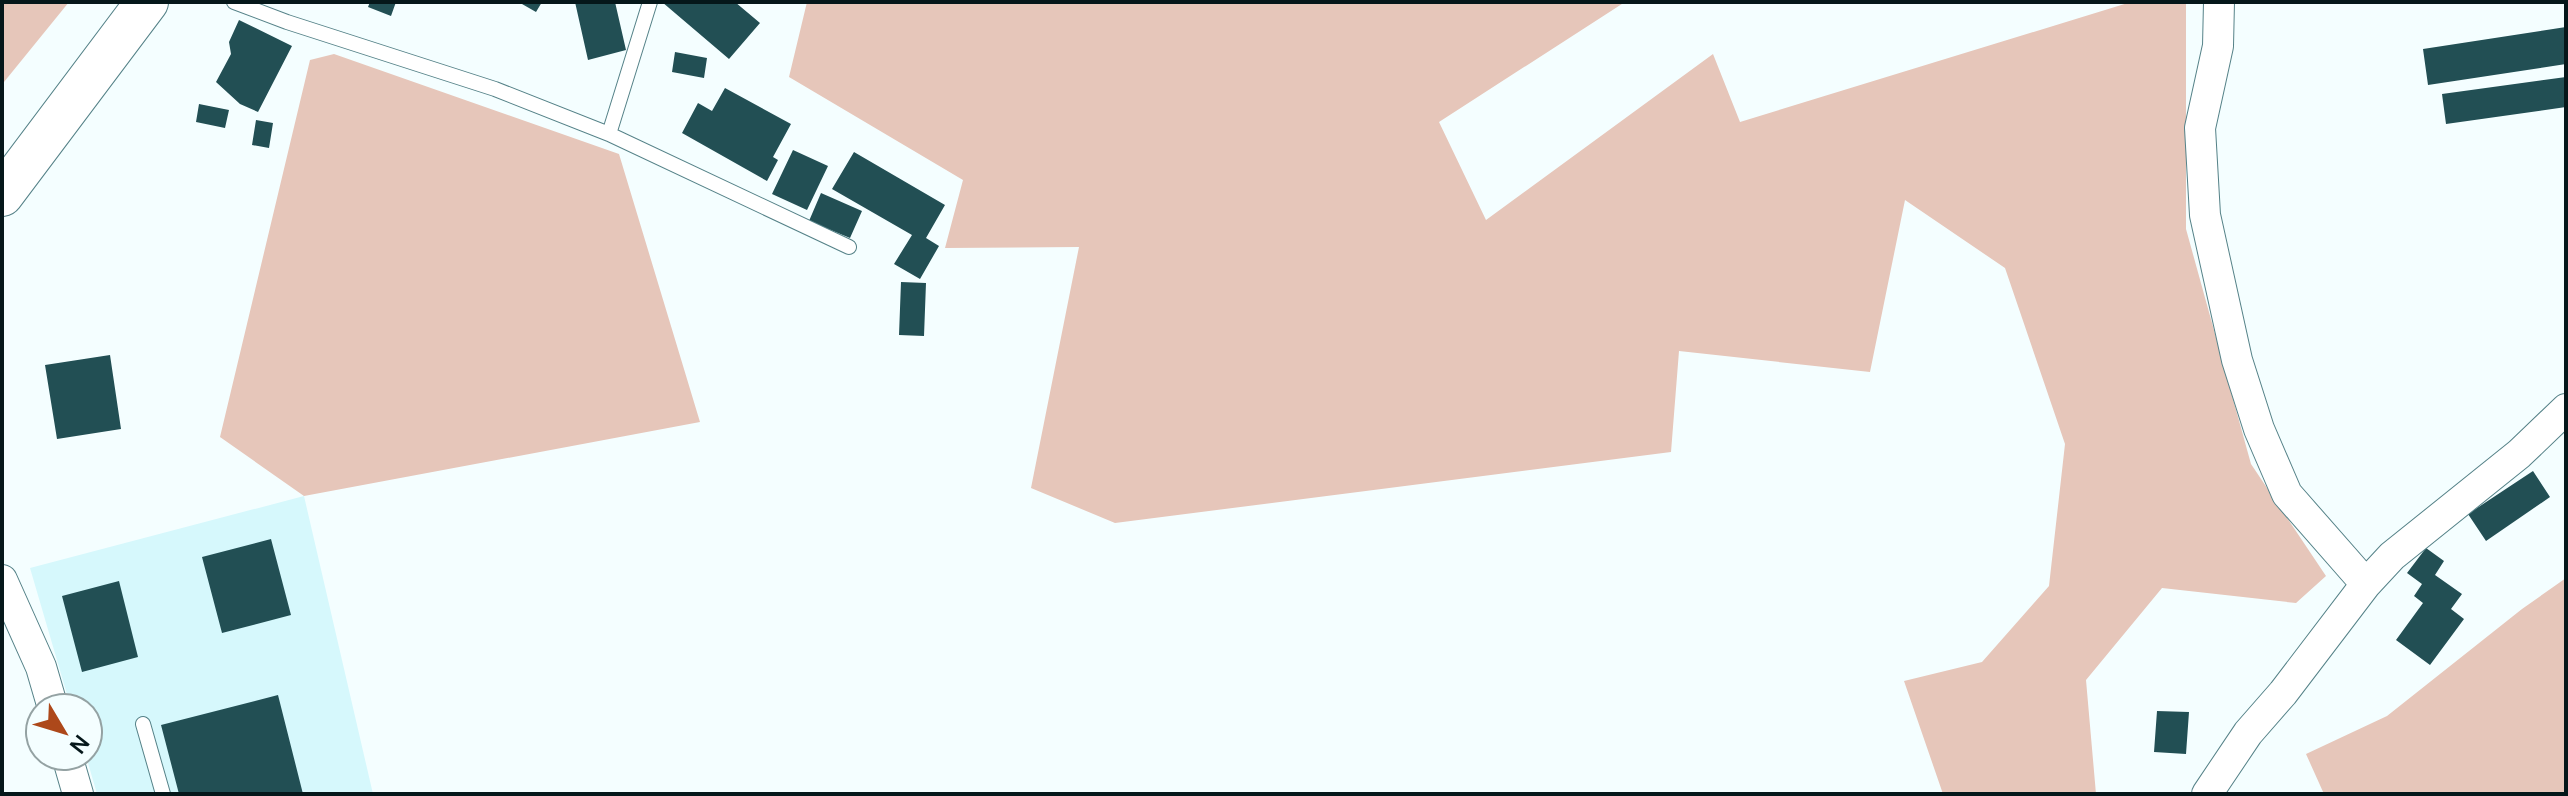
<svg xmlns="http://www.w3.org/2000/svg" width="2568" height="796" font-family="Manrope,sans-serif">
<rect width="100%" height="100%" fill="#f4feff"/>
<path fill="#d6f8fc" d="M304 496 373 794H97L86 756H88V708H71L30 568Z"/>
<path fill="#e6c6ba" d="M2 2H69L4 82 2 80Z
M807 2H1625L1439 122 1486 220 1713 54 1740 122 2131 2H2186V229L2251 464 2326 576 2296 603 2162 588 2086 680 2096 794H1943L1904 681 1982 662 2049 586 2065 444 2005 268 1905 200 1870 372 1679 351 1671 452 1115 523 1031 488 1079 247 945 248 963 180 789 77Z
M334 54 619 154 700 422 304 496 220 437 310 60Z
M2566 578V794H2324L2306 754 2387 716 2522 609Z"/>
<path fill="#224f54" d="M370 2H396L391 16 368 7Z
M523 2H542L536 12 522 4Z
M575 2H615L626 50 588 60Z
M662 2H735L760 23 729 59Z
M239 20 292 46 258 112 240 104 216 82 231 54 229 42Z
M2566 27V64L2428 85 2423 49Z
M675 52 707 58 704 78 672 72Z
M2566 77V107L2446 124 2442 94Z
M725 88 791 124 773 157 778 160 767 181 682 133 698 103 712 111Z
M199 104 229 110 225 128 196 122Z
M256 120 273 123 269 148 252 145Z
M793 150 828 166 807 210 772 194Z
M854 152 945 205 926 238 939 246 920 279 894 264 912 235 832 189Z
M821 193 862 211 850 238 809 221Z
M901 282 926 283 924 336 899 335Z
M110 355 121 429 57 439 45 365Z
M2533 471 2550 497 2486 541 2468 514Z
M271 539 291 615 222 633 202 557Z
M2426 548 2444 561 2435 575 2462 594 2451 609 2464 619 2430 665 2396 640 2423 603 2414 596 2422 584 2407 573Z
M119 581 138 657 82 672 62 596Z
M278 695 303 794H179L161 725Z
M2157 711 2189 712 2186 754 2154 752Z"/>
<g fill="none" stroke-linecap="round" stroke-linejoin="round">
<g stroke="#558288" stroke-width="16">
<path id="lane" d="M234 2 287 22 495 89 609 134 650 2
M609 134 849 247
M143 724 163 794"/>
</g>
<g stroke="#558288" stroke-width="32">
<path id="street" d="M2219 2 2218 46 2200 128 2205 215 2237 360 2259 429 2287 494 2366 584
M2 580 41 667 53 708
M67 756 78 794
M2207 794 2248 733 2283 693 2366 584 2392 556 2519 454 2566 409"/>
</g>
<g stroke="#558288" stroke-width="44">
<path id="secondary" d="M2 195 147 2"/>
</g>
<use href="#lane" stroke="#fff" stroke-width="14"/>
<use href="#street" stroke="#fff" stroke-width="30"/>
<use href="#secondary" stroke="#fff" stroke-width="42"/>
</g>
<rect width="2568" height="796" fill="none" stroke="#05171a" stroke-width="8"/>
<g transform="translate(64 732) rotate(128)"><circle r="38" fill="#f4feff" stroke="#94a2a3" stroke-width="2"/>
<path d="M0-6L14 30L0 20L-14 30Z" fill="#ad481a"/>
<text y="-12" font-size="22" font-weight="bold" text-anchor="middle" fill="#05171a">N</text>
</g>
</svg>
